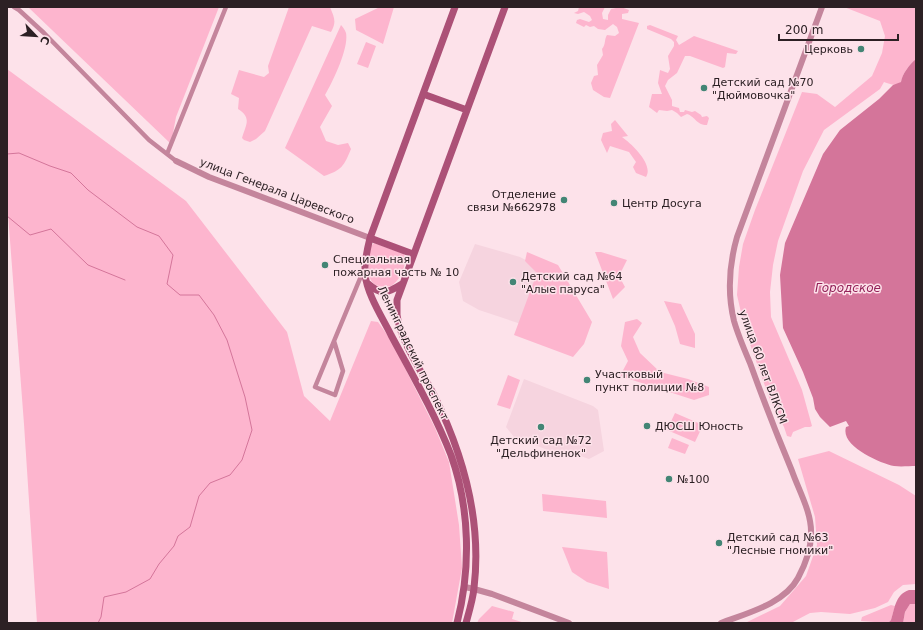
<svg xmlns="http://www.w3.org/2000/svg" width="923" height="630" font-family="'DejaVu Sans',sans-serif">
<rect width="100%" height="100%" fill="#fde2ea"/>
<path fill="#f6d4df" d="M475 244 520 257 558 277 524 325 479 310 463 301 459 282Z
M524 379 593 406 598 410 604 451 589 459 567 451 560 453 553 452 514 437 506 427Z"/>
<path fill="#fdb5ce" d="M28 7H219L176 117 171 144Z
M289 7H330C334 17 337 22 331 32L312 26 265 131 256 139 250 142 244 140 242 138C246 124 252 118 238 109L239 98 231 94 239 70 264 77 269 73 268 66Z
M380 7H394L383 44 356 30 355 19Z
M579 7H605L602 13 603 19 608 20V15L611 9 621 7 629 10 628 13 622 14V19L639 23 610 98 604 97 593 90 591 83 594 76 598 75 597 65 603 55 602 49C606 44 604 40 607 35L615 36 619 33 617 27 613 24 605 30 598 29 594 26 590 27 586 25 584 27 576 23 577 20 580 19 589 22 592 20 590 16 584 12 578 14 574 13 578 11Z
M844 7H916V59C910 64 902 74 901 82 896 87 890 84 884 82L880 89 824 130 803 171 778 241 773 265 770 292 771 317 802 390 812 426 810 427H805L793 432 791 437 787 436 784 427 770 400 745 330 737 295 739 267 743 244 755 210 802 92 817 94 835 107 872 76 882 53 885 36 880 21Z
M341 25C343 27 345 30 346 33 349 48 333 81 325 95L332 106 320 127 326 141 338 145 348 143 351 149C344 166 342 170 324 176L285 148Z
M650 25 678 36 676 40 679 45 694 36 738 51 736 54 727 53 725 67 723 68 690 56H685L677 73 668 80 665 86 672 100V106L679 108 680 112H684L685 110 692 112 695 111 701 115 702 117 707 116 709 118 707 125C696 125 696 117 687 114L681 117 677 113 672 110 667 111 659 110 657 113 649 107 652 94H662L658 83 660 70 668 73 670 69 668 56 674 46V42L671 39 647 29V26Z
M366 42 376 46 368 68 357 64Z
M7 69 186 201 287 332 304 396 330 421 371 321 378 322 391 340 435 428 449 462 459 525 462 568 452 623H37L24 424 7 201Z
M615 120 628 136 622 137C632 144 654 165 646 177L636 173 633 167 636 162 629 152 610 146 607 153 601 140 603 133 612 131 611 124Z
M374 243 404 254C408 264 400 281 391 286 362 291 368 264 371 246Z
M527 252 558 265 592 322 584 344 573 357 514 335 537 273 525 261Z
M595 252H601L627 260 619 276 625 287 613 299Z
M664 301 681 304 695 334V348L680 344 675 326Z
M637 319 642 323 633 337 640 353 660 372 688 379 709 387V395L694 400 620 376 628 361 621 346 625 322Z
M508 375 520 380 510 409 497 405Z
M675 413 703 425 695 442 667 430Z
M672 438 689 445 685 454 668 448Z
M829 451 899 485 916 496V584L903 585 894 592 888 602 875 608 850 614 821 612 810 613 791 623H745L780 606 806 576 817 545 815 517 798 459Z
M542 494 606 501 607 518 543 511Z
M562 547 607 552 609 589 587 582 572 572Z
M910 604H916V623H903L905 612Z
M891 605 895 606 891 620 888 623 861 621 862 617Z
M492 606 514 612 512 619 525 623H477L479 619Z"/>
<path fill="#d4759a" d="M916 59V466C909 466 901 467 894 466 880 463 840 446 846 427L849 426 846 421 830 427 820 417 815 409 813 398 803 372 783 328 780 275 785 243 823 154 840 130 879 99 893 85 901 82C902 74 910 64 916 59Z
M909 590H916V604H910L905 612 903 623H888L891 620C895 608 895 595 909 590Z"/>
<g fill="none" stroke-linecap="round" stroke-linejoin="round">
<path stroke="#d4759a" stroke-width="1" d="M7 154 19 153 50 166 71 173 88 190 137 227 159 236 173 255 167 284 180 295H199L214 315 227 340 245 397 252 430 242 460 230 475 210 483 199 496 190 527 178 536 174 546 159 564 150 579 126 592 104 597 101 617 98 623
M7 216 30 235 51 229 88 265 125 280"/>
<path stroke="#c4859c" stroke-width="4.5" d="M14 7 19 10 44 33 149 140 176 161
M167 154 226 7
M334 341 343 371 335 395 315 387Z
M334 341 364 269"/>
<path stroke="#c4859c" stroke-width="6" d="M176 161 209 177 370 238
M465 587 474 589 492 594 569 623
M721 623C747 613 784 604 798 578 805 565 811 548 811 534 812 513 799 491 792 471 777 435 763 399 750 363 744 349 738 335 734 321 727 292 729 265 737 237L822 7"/>
<path stroke="#ac5177" stroke-width="7" d="M455 7 370 238C367 250 364 262 365 274 367 294 382 317 391 335 412 374 435 414 451 455 470 508 471 569 457 623
M423 94 467 110
M370 238 413 254
M367 283C382 296 386 294 402 284
M466 623C469 612 473 599 474 588 482 521 463 454 434 395 422 372 400 340 397 315 397 310 397 305 397 300L505 7"/>
</g>
<g fill="#438575" stroke="#fde2ea" stroke-width="1.5">
<circle cx="861" cy="49" r="4"/>
<circle cx="704" cy="88" r="4"/>
<circle cx="564" cy="200" r="4"/>
<circle cx="614" cy="203" r="4"/>
<circle cx="325" cy="265" r="4"/>
<circle cx="513" cy="282" r="4"/>
<circle cx="587" cy="380" r="4"/>
<circle cx="647" cy="426" r="4"/>
<circle cx="541" cy="427" r="4"/>
<circle cx="669" cy="479" r="4"/>
<circle cx="719" cy="543" r="4"/>
</g>
<g text-anchor="middle" dominant-baseline="central" stroke-width="3" stroke-linejoin="round" paint-order="stroke">
<g font-size="11" fill="#2c2024" stroke="#fde2ea" text-anchor="start">
<text x="853" y="49" text-anchor="end">Церковь</text>
<text x="712" y="82">Детский сад №70<tspan x="712" dy="13">"Дюймовочка"</tspan></text>
<text x="556" y="194" text-anchor="end">Отделение<tspan x="556" dy="13">связи №662978</tspan></text>
<text x="622" y="203">Центр Досуга</text>
<text x="333" y="259">Специальная<tspan x="333" dy="13">пожарная часть № 10</tspan></text>
<text x="521" y="276">Детский сад №64<tspan x="521" dy="13">"Алые паруса"</tspan></text>
<text x="595" y="374">Участковый<tspan x="595" dy="13">пункт полиции №8</tspan></text>
<text x="655" y="426">ДЮСШ Юность</text>
<text x="541" y="440" text-anchor="middle">Детский сад №72<tspan x="541" dy="13">"Дельфиненок"</tspan></text>
<text x="677" y="479">№100</text>
<text x="727" y="537">Детский сад №63<tspan x="727" dy="13">"Лесные гномики"</tspan></text>
</g>
<g font-size="11" fill="#2c2024" stroke="#fde2ea">
<text transform="translate(277 191) rotate(21)">улица Генерала Царевского</text>
<text transform="translate(413 353) rotate(64)">Ленинградский проспект</text>
<text transform="translate(763 367) rotate(70)">улица 60 лет ВЛКСМ</text>
</g>
<g font-size="12" font-style="italic" fill="#922158" stroke="#fde2ea">
<text x="848" y="288">Городское</text>
</g>
</g>
<rect width="923" height="630" fill="none" stroke="#2c2024" stroke-width="16"/>
<g transform="translate(36 36) rotate(115)" stroke="#fde2ea" stroke-width="3" paint-order="stroke">
<path d="M0-3L7 15L0 10L-7 15Z" fill="#2c2024"/>
<text y="-6" font-size="11" font-weight="bold" text-anchor="middle" fill="#2c2024">С</text>
</g>
<path d="M779 34v6h119v-6" fill="none" stroke="#2c2024" stroke-width="2"/>
<text x="785" y="34" font-size="12" fill="#2c2024" stroke="#fde2ea" stroke-width="3" paint-order="stroke">200 m</text>
</svg>
